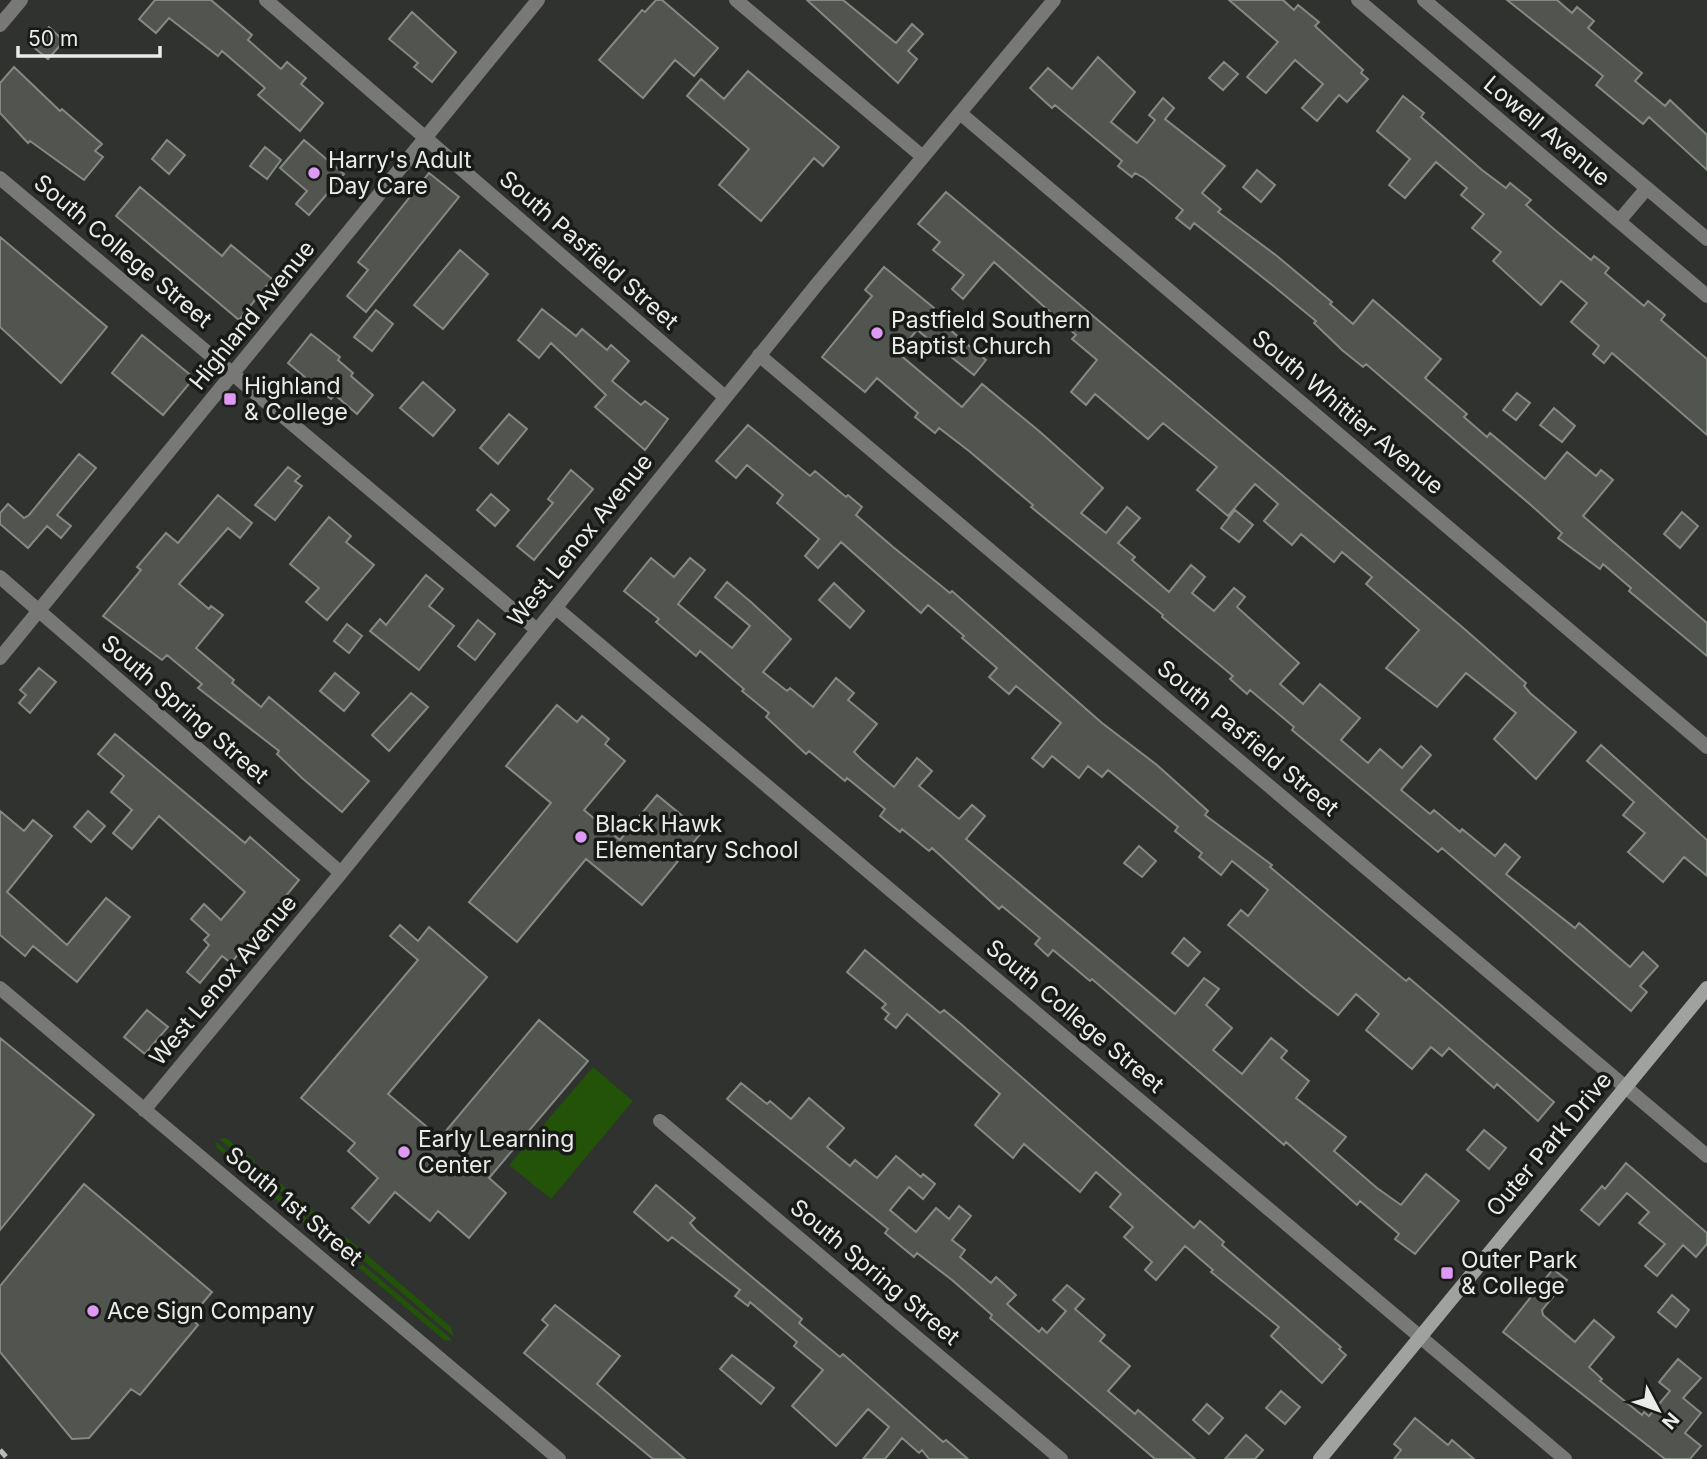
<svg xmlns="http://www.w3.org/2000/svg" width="1707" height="1459" font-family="Inter,sans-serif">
<rect width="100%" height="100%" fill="#2f322e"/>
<path fill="#235209" d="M593 1067 633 1101 551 1199 509 1165Z
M225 1138 229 1140 339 1233 335 1237 219 1139Z
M215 1141 333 1240 329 1245 217 1148Z
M346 1237 451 1327 454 1337 342 1242Z
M362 1264 449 1337 452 1341 444 1340 359 1268Z"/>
<path fill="#51544f" stroke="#858984" stroke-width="2" d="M155 0H211L252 35 248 40 281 69 287 62 306 78 301 84 323 103 300 131 258 95 265 88 222 51 218 56 169 18 156 33 139 19Z
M656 0H662L718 48 694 76 675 60 643 98 599 60 642 10 645 12Z
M807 0H843L896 43 912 24 923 34 908 51 917 59 898 83Z
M1229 0H1283L1294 10 1298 5 1319 22 1315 26 1363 70 1361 73 1368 79 1347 102 1339 95 1317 121 1302 108 1323 84 1295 60 1266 93 1247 77 1278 42Z
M1507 0H1557L1572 13 1577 7 1594 21 1588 28 1642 73 1635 81 1665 106 1670 100 1707 135V170L1649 117 1643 124 1596 85 1603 76Z
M412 12 456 52 432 82 414 67 418 63 389 39Z
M49 27 64 41 48 59 32 46Z
M1098 57 1135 92 1111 122 1137 143 1155 120 1149 115 1163 98 1174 108 1165 119 1225 166 1202 193 1221 209 1218 212 1277 256 1332 302 1330 304 1353 324 1373 300 1441 359 1425 378 1467 414 1464 417 1487 437 1490 433 1545 479 1567 452 1596 476 1601 470 1613 480 1583 516 1707 623V656L1629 591 1631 588 1603 564 1600 569 1558 538 1562 533 1532 506 1366 364 1363 367 1342 350 1314 323 1316 321 1271 284 1194 223 1190 229 1176 218 1183 210 1144 178 1135 173 1132 177 1118 166 1122 161 1055 105 1052 108 1030 88 1048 68 1072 89Z
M1224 62 1238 74 1223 90 1209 78Z
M14 67 60 111 62 109 102 144 95 151 103 157 84 180 30 141 28 143 0 113V83Z
M748 71 839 147 823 166 814 158 761 221 719 185 749 149 687 96 701 79 724 99Z
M1403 96 1424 113 1421 117 1482 170 1506 188 1510 183 1531 200 1526 205 1555 230 1591 260 1594 256 1609 268 1605 273 1644 306 1648 301 1665 315 1661 320 1707 359V435L1612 353 1604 363 1593 354 1599 346 1571 322 1587 303 1561 281 1541 305 1493 261 1501 252 1472 228 1484 214 1461 195 1467 188 1436 162 1405 198 1389 185 1410 159 1377 131Z
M167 140 185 155 169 174 152 159Z
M304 140 344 174 309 215 296 204 307 191 280 168Z
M265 147 281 160 267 179 250 166Z
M1257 170 1275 185 1261 202 1243 187Z
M429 173 459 197 366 312 347 296 368 270 358 262Z
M140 187 222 256 231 245 272 279 239 320 116 216Z
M946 192 1461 626 1526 683 1524 686 1530 693 1576 732 1536 779 1494 739 1516 713 1466 673 1437 707 1386 668 1419 630 1366 584 1372 577 1342 552 1334 562 1301 534 1292 545 1264 521 1278 504 1255 484 1228 516 1197 490 1217 467 1163 423 1148 439 1095 394 1086 405 1071 392 1097 360 1072 339 1076 335 994 262 963 299 952 289 964 275 933 250 940 242 918 224Z
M0 237 107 327 61 383 0 327Z
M460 250 488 274 443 329 414 305Z
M884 267 934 308 930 313 986 360 974 375 917 330 898 353 962 407 982 384 1039 431 1103 488 1081 513 1106 533 1127 507 1140 518 1118 543 1135 557 1132 560 1169 592 1191 565 1205 577 1192 593 1214 611 1234 588 1245 597 1237 607 1299 663 1280 684 1303 704 1320 684 1360 718 1341 740 1368 763 1380 749 1402 768 1421 746 1431 755 1401 790 1430 814 1434 810 1460 832 1462 829 1495 856 1505 844 1520 857 1506 874 1575 928 1579 923 1630 967 1643 952 1658 966 1640 986 1647 992 1631 1011 1442 848 1438 852 1292 730 1294 727 1250 690 1247 694 1230 679 1233 676 1162 617 1163 615 1031 507 1033 505 969 451 939 428 935 433 915 417 918 413 877 378 865 392 822 357 872 296 865 290Z
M542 309 576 336 582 329 607 350 611 345 629 361 612 381 641 405 645 401 668 419 645 450 595 407 606 395 551 343 539 358 518 340Z
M376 310 393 324 372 351 354 337Z
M311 334 340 357 338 360 353 373 351 376 373 395 357 414 335 395 331 399 288 363Z
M142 335 194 378 163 415 112 373Z
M423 382 455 410 433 436 400 408Z
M1517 393 1530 403 1516 420 1503 410Z
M1554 408 1575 426 1562 442 1540 425Z
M509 414 527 429 498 464 480 448Z
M748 425 810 476 815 471 846 497 848 495 862 507 856 515 893 547 950 593 952 591 1102 723 1157 765 1208 811 1205 815 1272 865 1270 867 1406 981 1409 978 1554 1102 1538 1121 1497 1084 1494 1088 1449 1048 1442 1056 1431 1047 1412 1069 1366 1030 1379 1014 1356 994 1338 1015 1310 993 1228 925 1241 910 1248 916 1268 890 1232 861 1221 875 1199 857 1202 853 1175 831 1178 827 1108 770 1102 777 1088 766 1079 778 1052 756 1043 767 1032 758 1061 723 1016 686 1009 694 989 677 997 668 962 638 964 636 928 605 921 613 841 542 818 568 805 556 819 539 777 503 783 495 747 465 736 478 716 461Z
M79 454 96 468 57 515 71 526 61 538 47 526 28 548 0 524V513L8 504 24 518 29 515Z
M288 467 300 476 295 481 302 486 275 520 255 505Z
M571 470 593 489 534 560 517 546 553 503 548 499Z
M491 494 509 510 495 526 477 510Z
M218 495 252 523 240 538 228 528 179 584 209 609 211 606 223 615 196 648 234 680 232 683 261 707 269 697 369 781 342 812 302 778 277 754 279 751 198 688 202 684 167 655 162 660 103 616 141 570 137 567 166 533 178 543Z
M1235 510 1253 525 1239 542 1221 528Z
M1682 512 1698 526 1680 548 1664 534Z
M329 517 351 536 346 542 374 565 327 620 306 602 319 588 290 564Z
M651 558 674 577 690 558 705 570 678 604 732 648 750 626 715 597 727 582 751 602 791 639 763 672 787 691 790 688 813 707 836 678 854 693 848 700 877 724 854 752 862 760 894 787 917 758 932 771 919 786 959 819 972 805 985 816 966 839 1175 1014 1204 978 1219 989 1206 1005 1232 1028 1213 1050 1242 1074 1271 1038 1287 1051 1281 1058 1309 1081 1296 1098 1346 1137 1334 1151 1377 1188 1401 1205 1426 1174 1459 1201 1415 1254 1395 1239 1399 1234 1360 1201 1357 1205 1286 1142 1284 1145 1092 979 1090 981 1053 950 1048 956 1035 944 1040 938 1002 906 999 909 932 848 929 851 902 829 900 832 880 816 885 809 847 778 845 781 809 751 806 754 766 717 769 713 742 691 744 689 700 651 696 656 656 622 659 619 624 591Z
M426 575 443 589 429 606 454 626 419 670 370 631 380 619 386 625Z
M834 583 864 611 850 628 819 600Z
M478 620 495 634 475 660 458 646Z
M347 624 362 636 349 653 334 641Z
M39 668 56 682 30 713 19 703 26 695 20 690Z
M335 673 359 693 344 711 320 691Z
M411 693 428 707 389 751 372 735Z
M557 705 577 722 582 716 609 739 605 744 625 761 584 810 620 840 657 795 702 832 642 905 586 859 517 942 469 902 551 803 506 766Z
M115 734 245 843 250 837 299 880 231 963 222 956 200 983 187 972 209 945 204 940 209 935 191 919 204 904 221 920 245 892 159 816 132 849 113 833 132 810 111 792 124 776 98 754Z
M1601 745 1707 840V876L1684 857 1663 882 1628 852 1645 833 1623 815 1634 802 1587 761Z
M0 811 24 831 33 820 52 836 7 892 67 945 106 898 130 917 77 982 33 946 25 956 0 935Z
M88 811 105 826 91 842 74 827Z
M1139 846 1156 861 1142 877 1124 863Z
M400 925 418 941 429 927 487 977 388 1094 440 1138 539 1020 588 1061 489 1178 506 1193 469 1238 438 1211 430 1221 395 1192 369 1223 352 1208 378 1178 348 1151 355 1143 301 1098 418 960 390 936Z
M1184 938 1200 952 1188 966 1172 953Z
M865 950 940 1013 944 1010 962 1025 1194 1228 1200 1221 1224 1242 1222 1245 1341 1347 1339 1349 1346 1355 1322 1383 1271 1336 1279 1327 1211 1272 1213 1270 1185 1246 1156 1280 1145 1270 1152 1262 1124 1237 1133 1227 1110 1207 1121 1194 1096 1172 1080 1192 1024 1144 1013 1158 975 1125 1000 1094 907 1014 896 1028 885 1019 889 1014 882 1008 886 1004 847 972Z
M147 1010 168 1027 145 1054 124 1037Z
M0 1038 94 1115 0 1230Z
M741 1083 767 1104 770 1101 791 1119 809 1098 844 1128 827 1147 850 1166 855 1160 877 1178 896 1156 921 1177 923 1174 935 1184 923 1199 909 1187 890 1210 916 1232 936 1208 949 1219 959 1206 971 1216 952 1240 965 1250 960 1257 991 1283 996 1277 1016 1295 1007 1304 1039 1332 1042 1328 1047 1333 1066 1311 1053 1300 1067 1285 1084 1299 1075 1309 1105 1335 1100 1341 1130 1366 1108 1391 1135 1414 1138 1410 1195 1459H1155L990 1318 992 1315 952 1280 917 1253 914 1257 885 1233 888 1229 727 1099Z
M1484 1130 1506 1148 1489 1169 1467 1150Z
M1626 1163 1707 1233V1244L1696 1257 1683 1245 1657 1276 1645 1266 1665 1244 1639 1223 1649 1212 1627 1193 1599 1225 1581 1210 1602 1186 1605 1189Z
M84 1184 212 1292 190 1318 198 1325 140 1395 131 1389 89 1438 72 1439 0 1352V1286Z
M656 1185 695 1218 690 1223 696 1230 802 1319 799 1323 840 1357 843 1354 943 1442 946 1440 968 1459H929L922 1450 919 1453 902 1438 885 1459H863L889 1427 868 1409 836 1446 824 1435 792 1406 823 1370 794 1346 797 1342 750 1302 748 1306 735 1296 740 1290 672 1237 668 1241 634 1212Z
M1553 1269 1567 1280 1542 1310 1543 1315 1575 1342 1594 1320 1614 1337 1589 1367 1602 1379 1600 1381 1642 1415 1644 1412 1649 1416 1670 1391 1659 1382 1678 1359 1701 1378 1683 1398 1701 1413 1685 1433 1701 1446 1690 1459H1665L1503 1332Z
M1672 1295 1689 1310 1676 1327 1658 1312Z
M555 1305 620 1356 597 1384 685 1459H653L524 1353 548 1325 542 1320Z
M732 1355 774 1388 761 1404 720 1369Z
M1281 1391 1300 1407 1285 1424 1266 1408Z
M1207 1404 1223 1418 1209 1434 1193 1420Z
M1415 1418 1448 1445 1452 1440 1474 1459H1394L1401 1450 1394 1444Z
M1246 1435 1263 1450 1255 1459H1225Z"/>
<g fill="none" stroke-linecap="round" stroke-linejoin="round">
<path stroke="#787977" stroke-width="14" d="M266 0 725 397
M736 0 923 157
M1358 0 1707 296
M1424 0 1707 239
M0 25 21 0
M960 113 1707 747
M0 178 537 630
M1619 221 1647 188
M759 355 1707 1156
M0 577 341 873
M556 608 1565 1459
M0 658 538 0
M0 988 559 1459
M144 1110 341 873 818 283 1054 0
M660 1121 1061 1459"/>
<path stroke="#9fa29e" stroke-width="14" d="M1320 1459 1707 988"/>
<path stroke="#babcb9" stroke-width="5" stroke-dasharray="9 9" stroke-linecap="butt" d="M0 1450 8 1459"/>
</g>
<g fill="#dd99f3" stroke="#181a18" stroke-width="2.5">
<circle cx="314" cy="173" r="7"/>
<circle cx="877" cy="333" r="7"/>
<rect x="223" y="392" width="14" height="14" rx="3.5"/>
<circle cx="581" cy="837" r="7"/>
<circle cx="404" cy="1152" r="7"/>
<rect x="1440" y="1266" width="14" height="14" rx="3.5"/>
<circle cx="93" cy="1311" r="7"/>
</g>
<g text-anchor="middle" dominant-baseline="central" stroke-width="7" stroke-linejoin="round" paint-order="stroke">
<g font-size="23" fill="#eaece9" stroke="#181a18">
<text transform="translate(1547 131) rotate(40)">Lowell Avenue</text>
<text transform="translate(589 250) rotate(41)">South Pasfield Street</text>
<text transform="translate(123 251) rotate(40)">South College Street</text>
<text transform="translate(252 315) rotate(-51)">Highland Avenue</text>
<text transform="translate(1348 412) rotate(40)">South Whittier Avenue</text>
<text transform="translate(580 540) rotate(-51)">West Lenox Avenue</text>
<text transform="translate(185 709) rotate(41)">South Spring Street</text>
<text transform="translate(1248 738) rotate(40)">South Pasfield Street</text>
<text transform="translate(223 980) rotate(-50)">West Lenox Avenue</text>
<text transform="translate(1075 1016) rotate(40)">South College Street</text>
<text transform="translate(1549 1144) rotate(-50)">Outer Park Drive</text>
<text transform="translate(294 1206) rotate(40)">South 1st Street</text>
<text transform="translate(875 1272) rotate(40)">South Spring Street</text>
</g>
<g font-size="23" fill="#eaece9" stroke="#181a18" text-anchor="start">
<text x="328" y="160">Harry's Adult<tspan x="328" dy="26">Day Care</tspan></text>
<text x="891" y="320">Pastfield Southern<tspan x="891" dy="26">Baptist Church</tspan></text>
<text x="244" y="386">Highland<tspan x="244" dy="26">&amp; College</tspan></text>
<text x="595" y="824">Black Hawk<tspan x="595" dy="26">Elementary School</tspan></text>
<text x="418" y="1139">Early Learning<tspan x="418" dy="26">Center</tspan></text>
<text x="1461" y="1260">Outer Park<tspan x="1461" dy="26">&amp; College</tspan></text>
<text x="107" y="1311">Ace Sign Company</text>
</g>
</g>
<g transform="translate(1658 1410) rotate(131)" stroke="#181a18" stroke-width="5" paint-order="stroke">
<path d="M0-5L12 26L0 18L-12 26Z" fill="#eaece9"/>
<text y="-10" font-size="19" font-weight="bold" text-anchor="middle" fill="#eaece9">N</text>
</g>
<path d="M18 46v10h142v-10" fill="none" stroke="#eaece9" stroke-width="3.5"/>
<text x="28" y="46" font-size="21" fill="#eaece9" stroke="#181a18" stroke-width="5" paint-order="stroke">50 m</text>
</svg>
